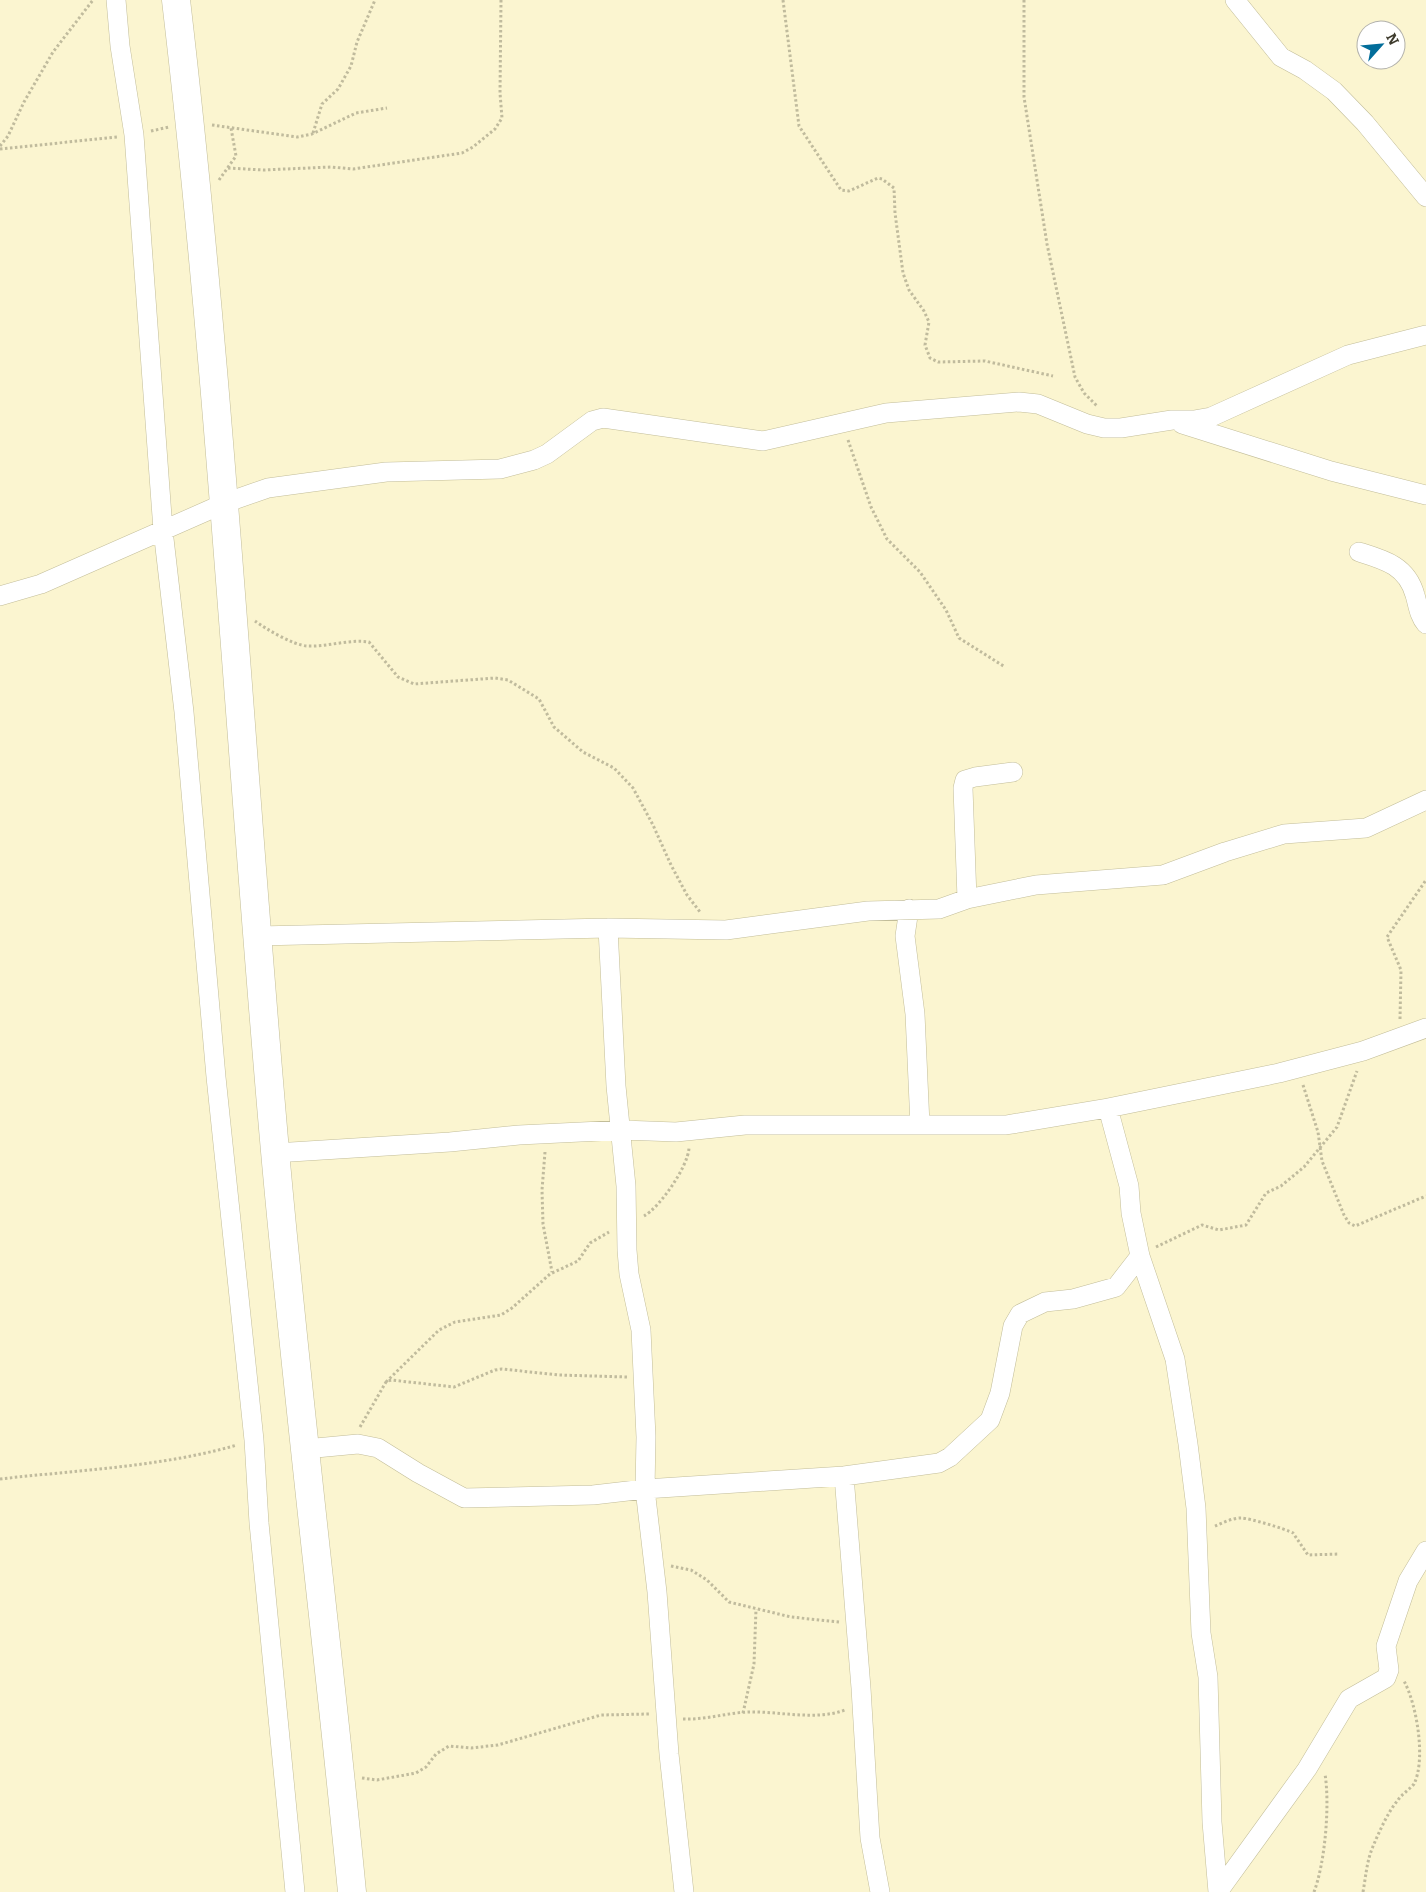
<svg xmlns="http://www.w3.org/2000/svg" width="1426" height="1892" font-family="Bitter,serif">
<rect width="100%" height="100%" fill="#fbf5d0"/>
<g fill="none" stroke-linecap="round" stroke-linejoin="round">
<g stroke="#c2bd99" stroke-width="20">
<path id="minor" d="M116 0 120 46 134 135 163 530 184 712 216 1077 254 1440 259 1523 295 1892
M1235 0 1281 57 1305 70 1334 91 1365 123 1426 197
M1182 424 1331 471 1426 495
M1359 552C1385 560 1407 566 1415 595 1418 605 1419 616 1426 624
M0 596 41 584 225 503 268 488 386 472 500 469 534 460 547 454 592 421 603 418 763 441 886 413 1019 402 1038 404 1087 424 1104 428H1121L1172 420H1194L1211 417 1348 355 1426 335
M967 899 963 788 965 780 975 777 1013 772
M909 909 905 936 915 1014 920 1125
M608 928 616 1086 626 1186 627 1250 629 1274 641 1330 646 1437 645 1489 657 1592 669 1754 684 1892
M258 936 608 928 726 930 868 911 939 909 967 899 1036 885 1163 875 1225 852 1284 834 1366 828 1426 800
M1108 1108 1129 1186 1131 1213 1140 1256 1175 1359 1188 1444 1196 1508 1201 1633 1208 1677 1212 1822 1218 1892
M275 1153 450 1142 519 1135 622 1130 676 1132 745 1125H1006L1108 1108 1279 1073 1363 1051 1426 1028
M305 1449 358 1444 378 1448 418 1473 464 1498 593 1495 645 1489 844 1476 939 1463 950 1457 990 1420 1000 1393 1013 1326 1020 1314 1045 1302 1073 1299 1116 1287 1140 1256
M844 1476 861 1688 870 1838 880 1892
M1218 1892 1307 1769 1349 1699 1386 1678 1389 1670 1386 1646 1408 1581 1426 1551"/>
</g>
<g stroke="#c2bd99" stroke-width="29">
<path id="trunk" d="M176 0C221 383 241 767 275 1151 297 1398 328 1645 352 1892"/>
</g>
<path stroke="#c0bb9d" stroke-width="3" stroke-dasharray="2.5 2.5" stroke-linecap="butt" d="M783 0 799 126 841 190 849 191 878 178 882 179 894 188 895 213 903 273 909 290 924 311 929 322 925 345 930 358 938 362 985 361 1053 376
M1024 0V97L1047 244 1075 377 1084 393 1098 407
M212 125 297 137 312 134 356 113 387 108
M151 131 169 127
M313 133 322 104 338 89 351 66 357 42 375 0
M0 146 8 136 24 102 53 52 93 0
M0 149 117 137
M228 168 263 170 331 167 353 169 462 153 473 147 495 129 502 118 500 93 501 0
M219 180 236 156 231 128
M848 440 871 507 887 539 920 572 946 610 959 638 1005 667
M255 621C266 629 293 645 307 646 328 647 348 639 369 642L398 677 414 684 495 678 508 680 539 699 554 727 583 752 614 768 633 788 653 825 671 865 687 895 700 912
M1400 1019 1401 970 1387 937 1426 880
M1303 1085 1318 1132 1322 1161 1344 1215 1349 1223 1355 1226 1426 1196
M545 1152 542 1190 543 1224 552 1272
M644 1216C659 1208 688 1167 689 1148
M1156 1247 1202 1225 1219 1230 1246 1225 1266 1193 1281 1186 1304 1167 1337 1127 1357 1071
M386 1382 439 1330 455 1322 501 1315 512 1308 550 1274 578 1261 590 1243 609 1232
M360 1427 386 1382 391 1380 454 1387 495 1370 502 1369 559 1375 627 1377
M0 1479C78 1470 161 1467 237 1445
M1215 1526C1222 1523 1232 1518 1241 1518 1249 1518 1286 1529 1293 1533L1308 1555 1339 1554
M671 1566 691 1570 707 1580 729 1602 791 1617 839 1622
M743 1713 754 1664 756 1609
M683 1719C705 1720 726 1713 748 1712 779 1711 815 1721 845 1710
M362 1778 377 1780 416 1773 426 1767 436 1754 449 1746 471 1748 498 1745 601 1715 649 1714
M1314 1892C1325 1863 1330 1805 1325 1774
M1363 1892C1366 1875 1367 1859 1374 1844 1380 1830 1388 1812 1398 1800 1402 1794 1409 1790 1414 1784 1426 1760 1417 1705 1404 1681"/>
<use href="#minor" stroke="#fff" stroke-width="19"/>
<use href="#trunk" stroke="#fff" stroke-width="28"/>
</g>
<g transform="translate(1381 45) rotate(63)"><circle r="24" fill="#ffffff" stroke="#b2b1ab"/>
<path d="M0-4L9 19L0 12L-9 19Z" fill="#026d9a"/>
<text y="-8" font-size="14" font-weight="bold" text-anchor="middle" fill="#3f3c2e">N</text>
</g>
</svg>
